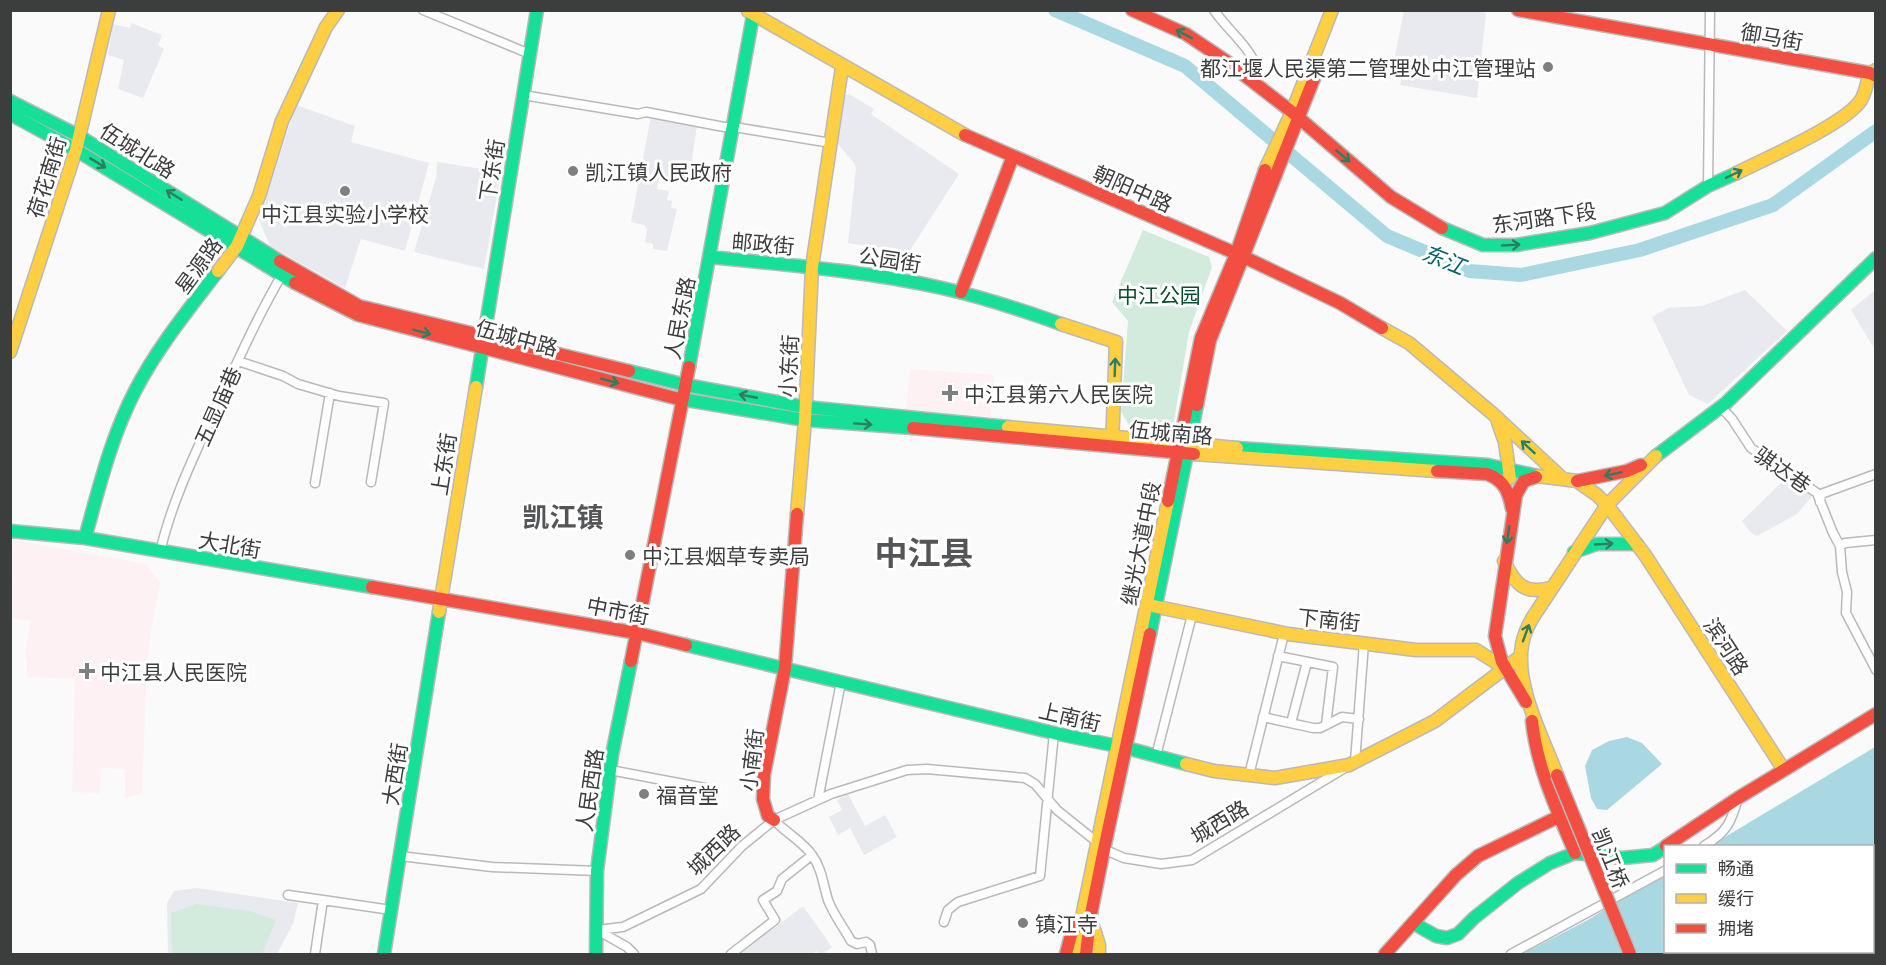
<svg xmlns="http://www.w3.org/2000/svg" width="1886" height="965" font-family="Lato,'Noto Sans SC',sans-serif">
<rect width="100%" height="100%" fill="#fafafa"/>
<path fill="#e8eaef" d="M1474 10 1486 13 1477 98 1400 85 1402 78 1391 75 1404 11Z
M131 23 162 35 158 45 164 49 143 98 118 89 124 60 108 55 113 24 130 28Z
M849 94 874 109 871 114 959 174 909 252 848 243 856 168 854 163 837 143 843 96Z
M296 105 355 126 351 142 429 163 405 251 361 239 345 288 270 246 259 220Z
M651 116 697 126 689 179 660 175 657 189 669 191 667 200 672 201 671 208 677 209 667 251 653 249V244L645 242 647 229 644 225 631 222Z
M437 162 501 172 484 269 414 252 436 178Z
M1745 290 1787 331 1708 404 1689 395 1652 317 1668 308 1702 306Z
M1875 290V350L1851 310Z
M1787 477 1814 494 1797 514 1757 536 1750 532 1742 521Z
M848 794 865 826 885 815 897 837 864 855 850 828 838 835 829 817 842 810 837 800Z
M197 888 298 903 293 924 277 954H168L167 903 174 891Z
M803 906 832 947 823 954H819L817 951 812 954H740Z"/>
<path fill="#fdf1f4" d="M910 369 994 375 991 417 906 410Z
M13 540 146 564 160 583 150 636 147 665 142 793 125 798V769L101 768 100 793 72 792 75 679 27 677V660L25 659 30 621 11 618V589L13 580 11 579 10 559Z"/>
<path fill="#d2ebdd" d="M1143 230 1209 257 1212 267 1189 332 1174 421 1160 431 1130 428 1121 411 1128 321 1112 302Z
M196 904 250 911 276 920 262 954H172L171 913Z"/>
<path fill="#aad8e2" d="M1627 737 1642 743 1662 764 1607 810 1597 809 1591 798 1585 766 1592 750 1609 741Z
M1875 747V954H1522L1586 921 1665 873 1666 952H1872V846H1710Z"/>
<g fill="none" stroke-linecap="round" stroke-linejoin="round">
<path stroke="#aad8e2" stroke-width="14" d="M1055 10 1185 66 1387 236 1470 271 1521 275 1640 250 1773 205 1876 131"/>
<g stroke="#b9b9b9" stroke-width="11">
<path id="street" d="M423 10 530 54
M1214 10C1230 35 1262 53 1257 85
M523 95 638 114 646 112 724 127H734L831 143
M1708 186 1710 10
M238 361 283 376 298 384 339 396 384 403 371 482
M1721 407 1732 419 1751 448 1817 493 1833 533 1840 546 1842 572 1847 592 1846 613 1876 670
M315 483 330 393
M1820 502 1821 494 1876 474
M1840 546 1845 543 1876 540
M160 552C172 501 194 456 215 410 237 363 257 317 283 273
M1278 656 1333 667 1326 725
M1263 717 1313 728H1320L1342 717 1359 719
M1291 723 1307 662
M1156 756 1192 615
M1355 762 1364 643
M610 770 710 789
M1249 775 1284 634
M818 800 841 682
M774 820C786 833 802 841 812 855 822 869 823 884 828 900 833 914 844 928 851 941L857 944 866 942 870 945 872 954
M1704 846C1727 832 1731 823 1738 798
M400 856 492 867 597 871
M288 895 323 900
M944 922 948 910 958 902 1040 876 1054 733
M597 930 623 927 701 889 742 846 774 820 831 794 907 770 927 769 1025 778 1035 784 1057 810 1108 851 1124 858 1161 864 1192 860 1343 769
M597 930 627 947 634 954
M315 954 323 900 391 910
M731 954 775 920 763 900 777 891 782 879 812 855
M1511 954 1666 870"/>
</g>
<g stroke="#b9b9b9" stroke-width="15">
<path id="fast" d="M10 101 79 136 280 261
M10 114 76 150 295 283
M1442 228 1483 245H1516L1590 233 1665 213 1708 186 1737 173
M710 257C788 265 866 271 942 288 982 297 1022 310 1061 324
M689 367 754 10
M629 371 686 385 805 407 1008 427
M476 387 537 10
M675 398 805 420 913 428
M1237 448 1488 465 1538 476
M1656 456 1726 403 1876 258
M10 531 85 538 372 587
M85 538C99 488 111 437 135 391 157 348 189 309 218 271
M1574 552 1597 544H1637
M1150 634 1197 405
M686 645 1054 733 1127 748 1186 764
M1413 923 1436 936 1447 938 1458 934 1474 918 1518 883 1550 863 1575 853 1622 858 1653 855 1666 847
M384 954 439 612
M596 954 597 871 612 755 631 661"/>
</g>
<g stroke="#b9b9b9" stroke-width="15">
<path id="slow" d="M748 11 965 135
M1265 170 1292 112 1332 10
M1737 173C1764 159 1846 124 1861 100 1866 92 1867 81 1870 73L1876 70
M218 271 237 246 259 196 282 121 326 27 338 10
M1061 324 1116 342 1112 445
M1382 328 1409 343 1493 414 1563 479
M10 352 76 150 109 10
M1498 422 1505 442 1510 478
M1008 427 1237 448
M1194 454 1437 471
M1656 456 1607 505 1645 555 1784 770
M1538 476 1577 481 1597 495 1607 505 1537 611C1530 621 1524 632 1522 645 1515 686 1543 738 1557 775
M797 514 805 420 812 267 842 67
M1504 561C1515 585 1526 596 1553 587
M1148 605 1288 634 1416 650H1476L1503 667
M439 612 476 387
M1186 764 1214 771 1275 778 1349 765 1435 721 1521 656
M1092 923 1099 945V954
M1078 954 1082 917 1168 501"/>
</g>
<g stroke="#b9b9b9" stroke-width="15">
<path id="jam" d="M1132 10 1186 34 1226 61 1292 112 1391 197 1442 228
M1518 10 1870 73 1876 76
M965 135 1244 257 1340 303 1382 328
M280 261 359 306 629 371
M295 283 358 315 675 398
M961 292 1013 156
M1197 405 1210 340 1315 76
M913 428 1194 454
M1437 471 1487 474C1504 480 1509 492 1512 509
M1577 481 1627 471 1641 465
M1168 501 1201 338 1236 254 1265 170
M372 587 637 633 686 645
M631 661 689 367
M1526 702 1502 662 1495 636 1516 495 1524 481 1536 477
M1532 721C1537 768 1557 810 1575 853
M774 820 768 816 763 799 764 775 785 668 797 514
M1666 846 1738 798 1876 714
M1066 954 1071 935 1078 923
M1086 954 1090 919 1102 859 1150 634
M1385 954 1456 875 1478 856 1560 816"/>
</g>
<use href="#street" stroke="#fefefe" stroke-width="8"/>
<use href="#fast" stroke="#16e098" stroke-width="12"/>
<use href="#slow" stroke="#ffcf43" stroke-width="12"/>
<use href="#jam" stroke="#f24e42" stroke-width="12"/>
<g stroke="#b9b9b9" stroke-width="15" stroke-linecap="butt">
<path id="jam-bridge" d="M1557 775 1630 954"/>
</g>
<use href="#jam-bridge" stroke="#f24e42" stroke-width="12"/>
</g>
<defs><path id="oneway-shaft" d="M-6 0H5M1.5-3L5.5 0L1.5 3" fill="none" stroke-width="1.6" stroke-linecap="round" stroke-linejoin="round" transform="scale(1.5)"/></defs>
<g stroke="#2d7e61">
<use href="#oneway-shaft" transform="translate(1184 34) rotate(-152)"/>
<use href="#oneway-shaft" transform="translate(1343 156) rotate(40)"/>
<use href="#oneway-shaft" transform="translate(98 163) rotate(31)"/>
<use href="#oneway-shaft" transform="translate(1734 174) rotate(-26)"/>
<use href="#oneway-shaft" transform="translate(174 195) rotate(-148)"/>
<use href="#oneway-shaft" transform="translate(1511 245) rotate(-3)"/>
<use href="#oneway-shaft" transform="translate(422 332) rotate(15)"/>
<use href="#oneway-shaft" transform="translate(1115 367) rotate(-88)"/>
<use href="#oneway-shaft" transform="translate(610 381) rotate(15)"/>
<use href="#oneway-shaft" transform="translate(748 396) rotate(-169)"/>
<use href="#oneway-shaft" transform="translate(863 424) rotate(4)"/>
<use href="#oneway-shaft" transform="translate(1528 447) rotate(-137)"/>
<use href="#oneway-shaft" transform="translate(1613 474) rotate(168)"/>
<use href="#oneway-shaft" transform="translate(1508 535) rotate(98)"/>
<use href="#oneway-shaft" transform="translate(1604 544) rotate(-3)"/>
<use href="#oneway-shaft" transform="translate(1526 633) rotate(-70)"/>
</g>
<g fill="#7e7f7f" stroke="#fff" stroke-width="2">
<circle cx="1548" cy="67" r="6"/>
<circle cx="573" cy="171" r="6"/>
<circle cx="345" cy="191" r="6"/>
<path d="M947 384h6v6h6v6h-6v6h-6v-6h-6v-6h6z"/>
<circle cx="630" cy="555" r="6"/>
<path d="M84 662h6v6h6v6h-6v6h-6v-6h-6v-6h6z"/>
<circle cx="644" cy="794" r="6"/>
<circle cx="1023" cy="923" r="6"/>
</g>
<g text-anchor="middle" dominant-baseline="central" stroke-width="6" stroke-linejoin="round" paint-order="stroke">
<g font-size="21" fill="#3c3d3d" stroke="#fff">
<text transform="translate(1772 36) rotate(10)">御马街</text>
<text transform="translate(138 150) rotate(32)">伍城北路</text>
<text transform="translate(491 170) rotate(-81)">下东街</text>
<text transform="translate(46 177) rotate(-73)">荷花南街</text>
<text transform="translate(1133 188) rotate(24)">朝阳中路</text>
<text transform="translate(1544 217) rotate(-8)">东河路下段</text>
<text transform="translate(763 243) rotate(5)">邮政街</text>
<text transform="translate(890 259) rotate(9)">公园街</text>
<text transform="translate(198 265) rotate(-54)">星源路</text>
<text transform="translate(679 318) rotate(-79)">人民东路</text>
<text transform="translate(517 337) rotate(15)">伍城中路</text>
<text transform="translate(788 366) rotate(-87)">小东街</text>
<text transform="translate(217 406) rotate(-66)">五显庙巷</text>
<text transform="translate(1171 432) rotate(5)">伍城南路</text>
<text transform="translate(443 464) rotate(-81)">上东街</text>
<text transform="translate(1783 469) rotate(35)">骐达巷</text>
<text transform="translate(1140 543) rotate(-79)">继光大道中段</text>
<text transform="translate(230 544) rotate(10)">大北街</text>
<text transform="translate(618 610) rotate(11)">中市街</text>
<text transform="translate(1329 619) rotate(6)">下南街</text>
<text transform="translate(1727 646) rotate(57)">滨河路</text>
<text transform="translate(1070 716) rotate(13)">上南街</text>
<text transform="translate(751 760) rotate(-83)">小南街</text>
<text transform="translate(394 774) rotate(-81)">大西街</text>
<text transform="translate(589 790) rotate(-82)">人民西路</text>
<text transform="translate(1219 821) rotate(-31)">城西路</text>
<text transform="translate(713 849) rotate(-44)">城西路</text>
<text transform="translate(1611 858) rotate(68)">凯江桥</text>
</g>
<g font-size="21" fill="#3c3d3d" stroke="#fff" text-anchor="start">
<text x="1536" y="67" text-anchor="end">都江堰人民渠第二管理处中江管理站</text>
<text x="585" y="171">凯江镇人民政府</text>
<text x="345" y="213" text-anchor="middle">中江县实验小学校</text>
<text x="964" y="393">中江县第六人民医院</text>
<text x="642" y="555">中江县烟草专卖局</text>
<text x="100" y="671">中江县人民医院</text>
<text x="656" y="794">福音堂</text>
<text x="1035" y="923">镇江寺</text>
</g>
<g font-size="21" fill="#0b4b2f" stroke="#fff">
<text x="1159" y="294">中江公园</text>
</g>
<g font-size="22" font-style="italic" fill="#00606e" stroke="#fff">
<text transform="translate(1444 259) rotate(22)">东江</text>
</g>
<g font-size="27" font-weight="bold" fill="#545557" stroke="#fff">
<text x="563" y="516">凯江镇</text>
</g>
<g font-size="33" font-weight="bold" fill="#545557" stroke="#fff">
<text x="924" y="552">中江县</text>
</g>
</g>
<rect width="1886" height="965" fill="none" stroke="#3c3d3d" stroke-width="24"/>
<rect x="1664" y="845" width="210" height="108" fill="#ffffff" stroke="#b1b1b1" stroke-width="1.5"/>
<rect x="1676" y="864" width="30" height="9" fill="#16e098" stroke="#b1b1b1" stroke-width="1.5"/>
<text x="1718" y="875" font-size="18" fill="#3c3d3d">畅通</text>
<rect x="1676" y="894" width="30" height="9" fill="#ffcf43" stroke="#b1b1b1" stroke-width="1.5"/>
<text x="1718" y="905" font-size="18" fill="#3c3d3d">缓行</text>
<rect x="1676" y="924" width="30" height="9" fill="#f24e42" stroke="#b1b1b1" stroke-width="1.5"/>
<text x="1718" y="935" font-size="18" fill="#3c3d3d">拥堵</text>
</svg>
